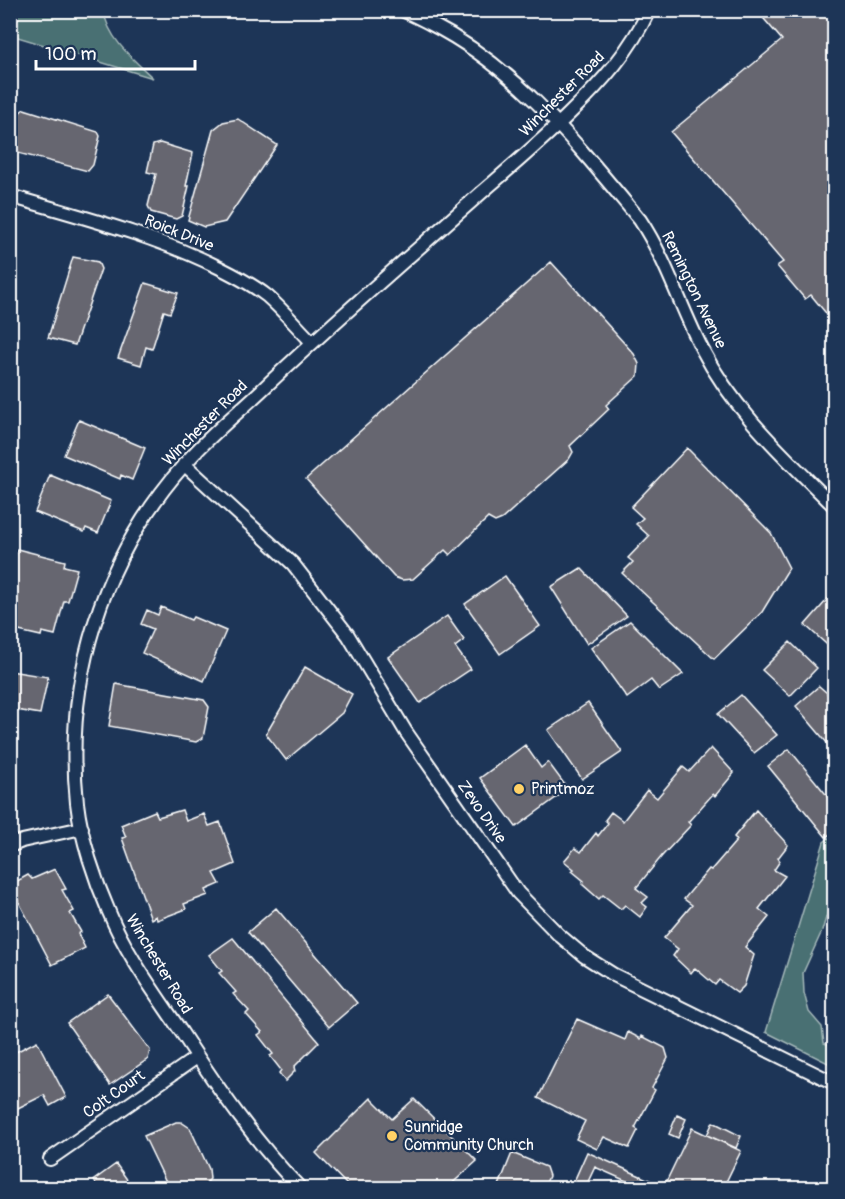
<svg xmlns="http://www.w3.org/2000/svg" width="845" height="1199" font-family="Pangolin,sans-serif">
<rect width="100%" height="100%" fill="#1d3557"/>
<filter id="ink" filterUnits="userSpaceOnUse"><feTurbulence type="fractalNoise" baseFrequency=".0167" numOctaves="2"/><feDisplacementMap in="SourceGraphic" scale="12" xChannelSelector="R" yChannelSelector="G"/><feConvolveMatrix kernelMatrix="1 2 1 2 8 2 1 2 1" color-interpolation-filters="sRGB"/></filter>
<g filter="url(#ink)">
<path fill="#4a7073" stroke="#a4b8b9" stroke-width="1.5" d="M10 11H104C107 38 135 61 153 78L11 35Z
M834 834V891L822 931 803 973 804 993 809 1012 822 1027 824 1043 834 1047V1066L766 1032 824 842Z"/>
<path fill="#666670" stroke="#fff" stroke-width="1.5" d="M762 10H834V323L811 295 805 299 777 266 783 262 671 132 782 40 759 13Z
M24 109 98 132 100 136 93 165 88 171 10 151V110L19 113Z
M238 119 277 145 225 222 204 227 188 220 213 130 223 122Z
M160 143 193 153 186 186H189L182 216 176 219 151 212 148 206 156 174 147 172 153 145Z
M73 257 98 262 101 269 75 345 48 338Z
M551 262 634 354 639 364 638 376 606 405 609 409 570 446 573 452 569 459 502 519 495 522 488 518 450 555 445 550 413 579 402 580 394 577 306 479Z
M145 283 178 293 170 313 164 311 152 349 146 347 141 365 118 358Z
M79 420 145 448 132 480 121 475 120 479 64 455Z
M687 448 771 533 789 568 762 612 714 659 622 573 633 562 628 558 649 536 636 524 643 518 631 507Z
M50 475 111 501 98 533 86 528 84 532 35 512Z
M17 549 65 561 64 566 77 569 68 601H64L55 635 42 632 41 636 10 629V577Z
M581 568 627 616 587 644 551 587Z
M505 576 540 626 500 654 465 604Z
M834 592V651L805 625Z
M161 607 191 620 193 617 226 631 204 681 142 653 153 629 141 624 147 610 158 615Z
M447 616 464 640 455 647 471 669 420 703 388 657Z
M630 621 683 674 659 690 651 680 627 698 591 648Z
M790 642 817 668 790 696 762 670Z
M305 667 352 694 342 713 286 760 266 734Z
M10 671 48 677 40 714 10 709Z
M116 684 204 700 209 707 203 738 196 742 109 726Z
M819 686 827 693 834 687V748L833 750 796 706Z
M741 695 777 735 754 753 718 714Z
M588 703 622 752 582 779 548 730Z
M525 745 541 768 548 762 568 789 516 827 480 778Z
M711 748 734 773 715 796 713 794 688 822 691 825 662 856 636 888 648 897 642 903 647 907 640 917 625 905 621 909 603 895 599 899 582 884 584 881 572 871 574 869 564 861 575 848 581 852 596 833 598 836 608 823 605 820 611 812 623 821 647 790 657 798 683 767 689 772Z
M789 749 834 804V831L826 837 768 766Z
M182 810 186 821 204 814 209 826 220 822 235 864 214 873 220 884 206 890 208 895 184 904 186 909 157 920 156 916 151 919 122 838 126 837 121 825 155 811 158 817Z
M756 810 788 845 778 858 780 861 774 870 785 876 759 909 769 917 745 947 754 955 744 986 737 993 719 980 715 985 695 968 691 973 673 956 678 949 664 938 692 905 684 899 709 869 711 870 737 840 734 837Z
M55 869 66 889 62 890 74 911 70 913 81 932 78 934 85 948 52 965 10 885 28 875 32 879Z
M276 908 357 1003 329 1027 248 932Z
M233 938 319 1042 294 1067 295 1071 285 1081 279 1073 281 1070 270 1056 273 1054 258 1035 262 1032 246 1014 249 1011 233 994 236 992 219 973 222 971 209 955Z
M108 994 150 1050 148 1059 110 1085 67 1023Z
M577 1019 625 1040 628 1032 641 1039 642 1036 665 1048 668 1058 652 1088 655 1090 635 1128 638 1130 629 1148 604 1137 597 1149 576 1139 585 1121 538 1098Z
M37 1041 66 1097 50 1106 44 1095 10 1112V1055Z
M371 1098 392 1119 414 1099 477 1161 447 1188H396L390 1182 383 1188H350L316 1153Z
M677 1115 686 1119 678 1138 669 1134Z
M176 1122H181L190 1128 209 1169 210 1179 202 1188H169L144 1136Z
M713 1122 741 1136 736 1148 707 1135Z
M692 1128 741 1151 723 1188H680L666 1182Z
M587 1152 667 1188H642L595 1167 585 1188H571Z
M512 1153 546 1167 549 1176 544 1188H498Z
M116 1164 133 1188H98L94 1180Z"/>
<g fill="none" stroke-linecap="round" stroke-linejoin="round">
<g stroke="#fff" stroke-width="16">
<path id="minor" d="M402 10C412 14 421 19 431 24 518 68 579 147 640 220 667 261 680 306 702 349 734 411 785 457 834 506
M10 196C81 217 154 235 220 268 236 276 253 285 267 296 283 310 297 327 312 342
M184 464 293 564 348 635 406 732 518 893 558 934 584 956 614 975 834 1083
M10 846 22 841 82 828
M50 1159 197 1057
M300 1188C255 1142 217 1087 182 1033 156 994 127 956 109 912 95 880 81 838 77 803 64 680 102 558 183 466 207 437 238 413 265 387 335 320 409 257 481 193 511 167 542 141 571 112 602 82 631 50 649 10"/>
</g>
<use href="#minor" stroke="#1d3557" stroke-width="12"/>
</g>
</g>
<g fill="#ffd166" stroke="#1d3557" stroke-width="2">
<circle cx="519" cy="789" r="6"/>
<circle cx="392" cy="1136" r="6"/>
</g>
<g text-anchor="middle" dominant-baseline="central" stroke-width="4.5" stroke-linejoin="round" paint-order="stroke">
<g font-size="16" fill="#fff" stroke="#1d3557">
<text transform="translate(562 94) rotate(-45)">Winchester Road</text>
<text transform="translate(179 233) rotate(22)">Roick Drive</text>
<text transform="translate(694 290) rotate(64)">Remington Avenue</text>
<text transform="translate(205 423) rotate(-45)">Winchester Road</text>
<text transform="translate(482 812) rotate(55)">Zevo Drive</text>
<text transform="translate(159 964) rotate(59)">Winchester Road</text>
<text transform="translate(114 1094) rotate(-35)">Colt Court</text>
</g>
<g font-size="16" fill="#fff" stroke="#1d3557" text-anchor="start">
<text x="531" y="789">Printmoz</text>
<text x="404" y="1127">Sunridge<tspan x="404" dy="18">Community Church</tspan></text>
</g>
</g>
<rect width="845" height="1199" fill="none" stroke="#1d3557" stroke-width="36"/>
<rect x="18" y="18" width="809" height="1163" fill="none" stroke="#fff" stroke-width="2" filter="url(#ink)"/>
<path d="M36 60v9h159v-9" fill="none" stroke="#ffffff" stroke-width="3"/>
<text x="45" y="60" font-size="18" fill="#ffffff" stroke="#1d3557" stroke-width="4.5" paint-order="stroke">100 m</text>
</svg>
